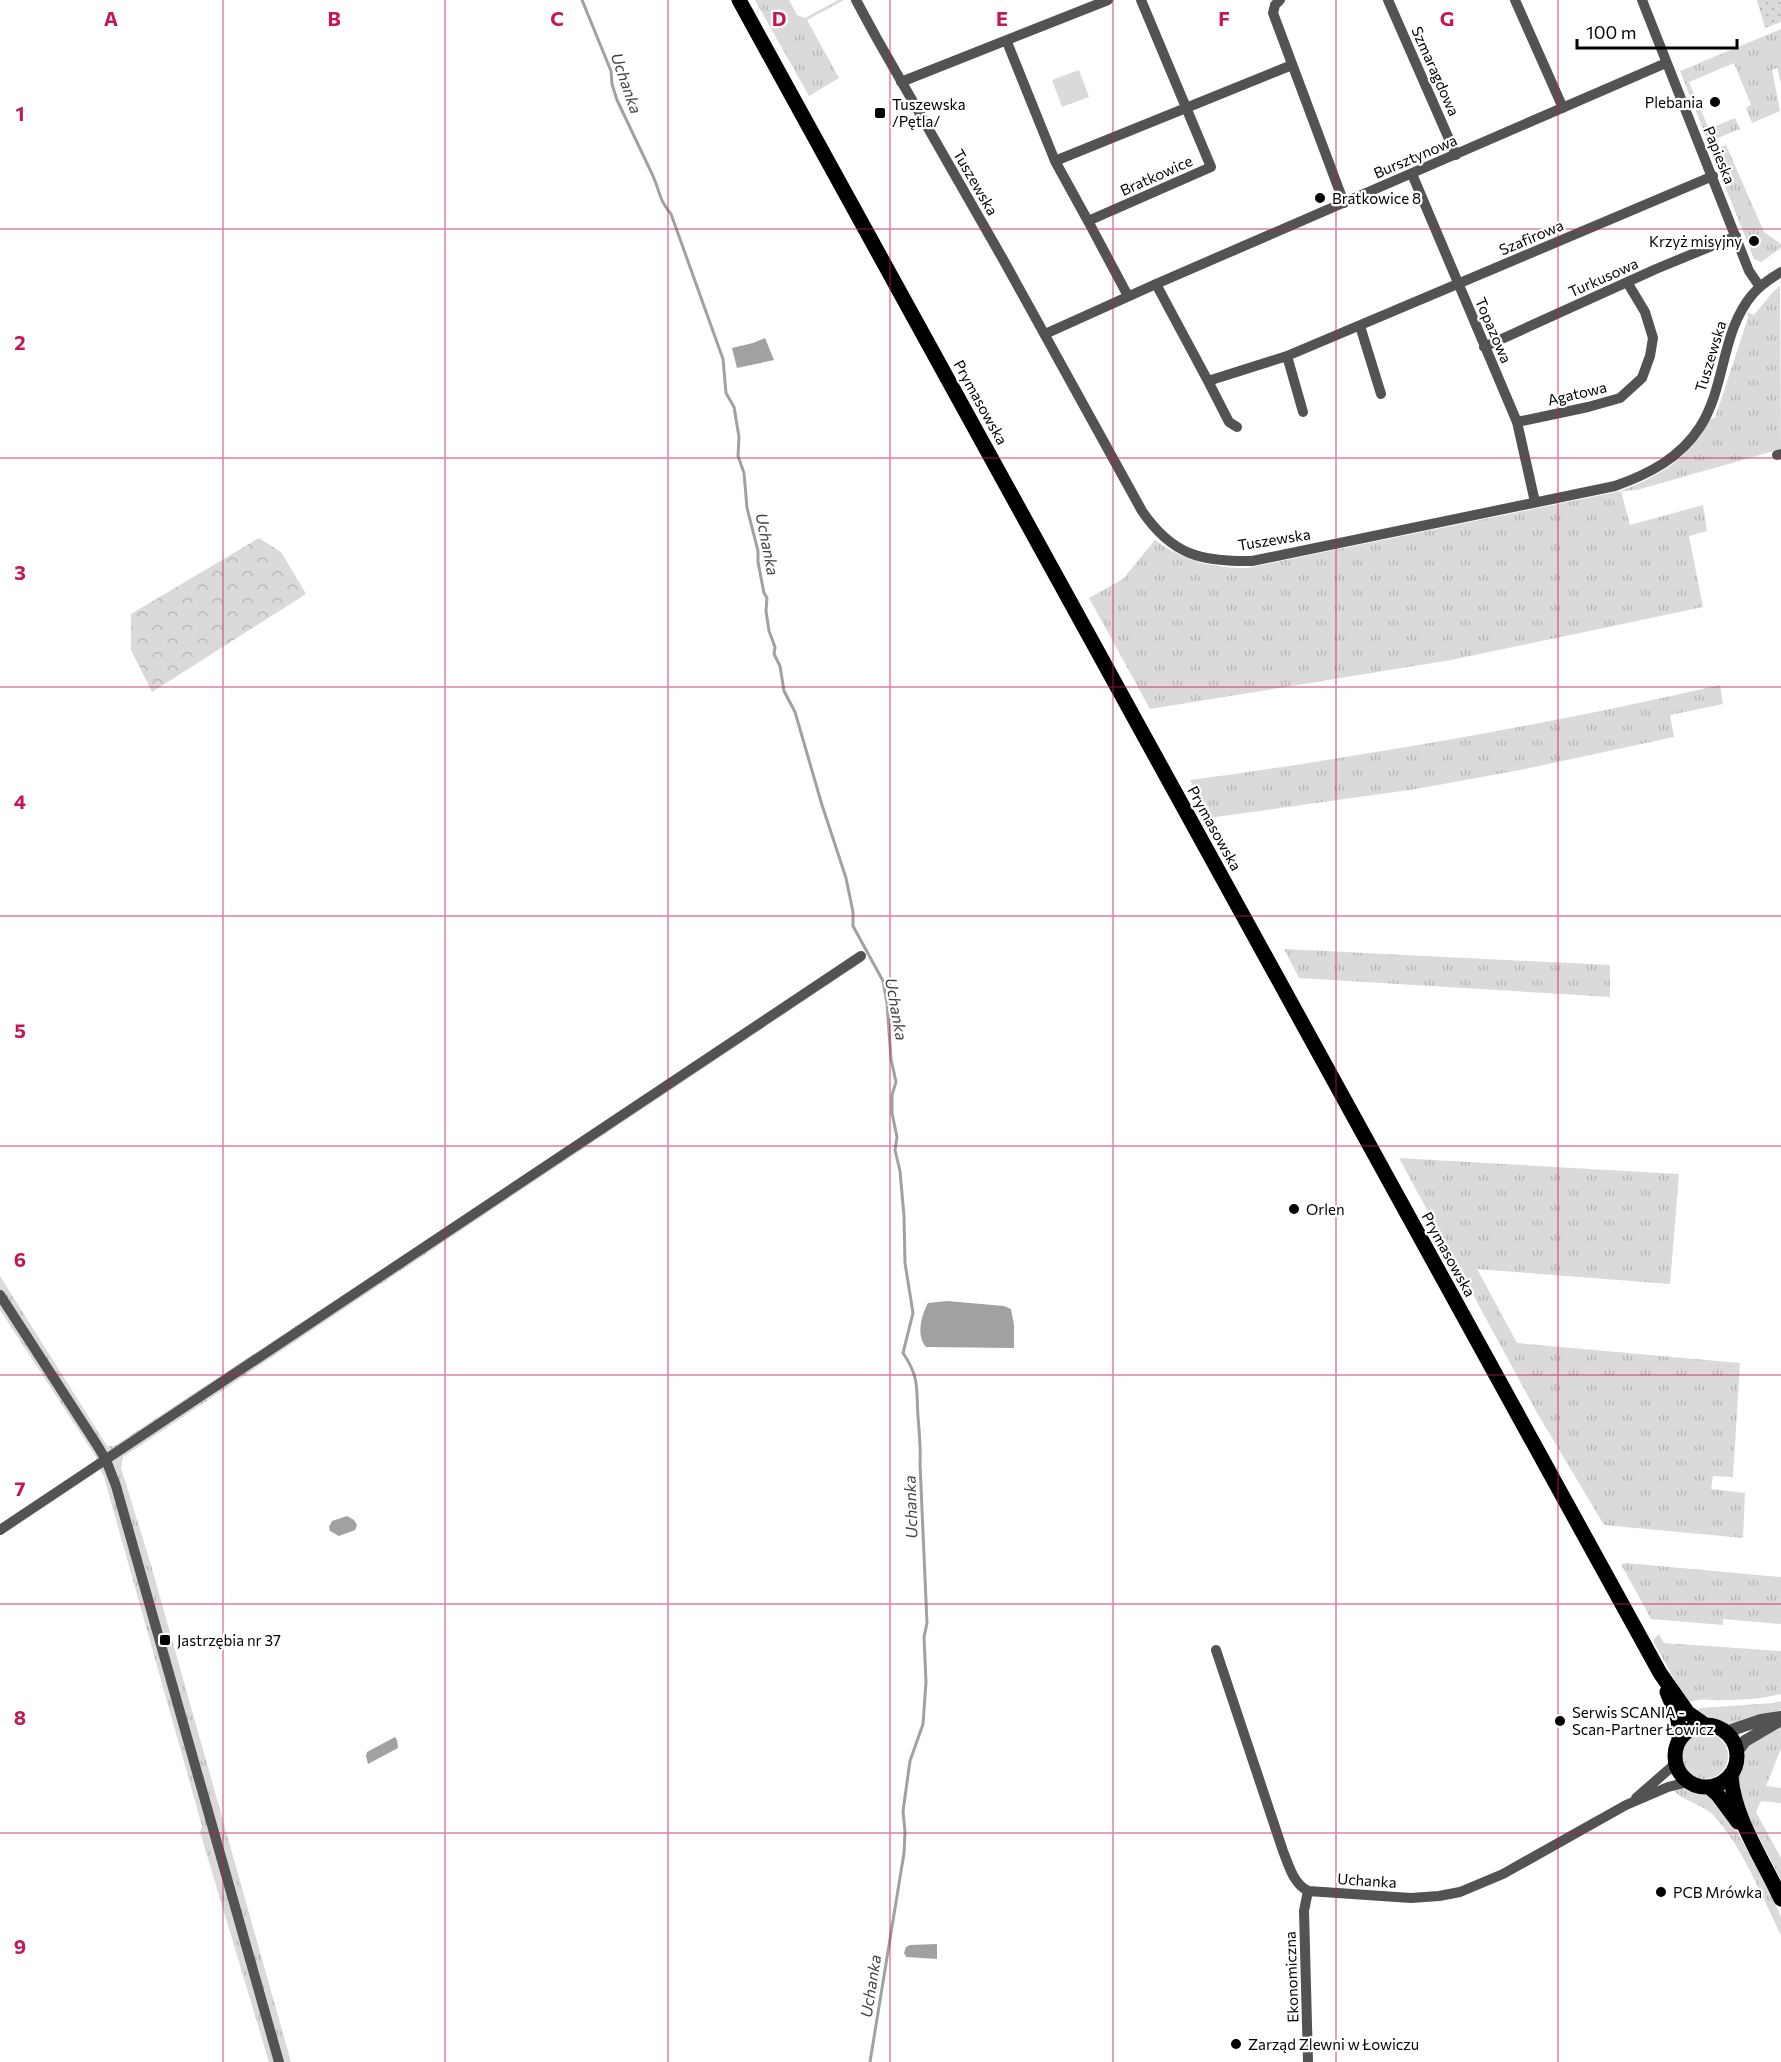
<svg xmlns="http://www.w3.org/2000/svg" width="1781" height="2062" font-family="Commissioner,sans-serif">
<defs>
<pattern id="grass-tufts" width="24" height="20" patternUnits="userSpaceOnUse" patternTransform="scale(1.5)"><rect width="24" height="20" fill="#dadada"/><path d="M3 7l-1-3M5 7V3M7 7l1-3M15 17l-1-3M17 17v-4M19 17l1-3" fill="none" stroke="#b9b9b9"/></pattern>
<pattern id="forest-crowns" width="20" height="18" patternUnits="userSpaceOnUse" patternTransform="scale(1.5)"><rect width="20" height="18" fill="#dadada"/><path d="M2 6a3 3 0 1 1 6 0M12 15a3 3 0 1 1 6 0" fill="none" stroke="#b9b9b9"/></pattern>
<pattern id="garden-dots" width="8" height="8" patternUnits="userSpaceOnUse" patternTransform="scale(1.5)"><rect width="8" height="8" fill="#dadada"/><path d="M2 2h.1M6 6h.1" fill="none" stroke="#b9b9b9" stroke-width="1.8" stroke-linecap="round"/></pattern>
</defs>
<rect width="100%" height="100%" fill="#fff"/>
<path fill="url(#grass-tufts)" d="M755 0H789L797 15 805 18 838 0H844L807 20 839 78 809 96Z
M1781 29V84L1777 68 1772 70 1780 111 1752 123 1746 108 1751 105 1734 63 1689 82 1709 129 1735 118 1740 129 1708 142 1680 71Z
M1726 145 1764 232 1781 244V248L1761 262 1754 259 1711 151Z
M1780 286 1781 449 1637 490 1621 491 1630 525 1703 505 1707 531 1689 536 1703 607 1451 660 1150 709 1089 598 1123 579 1155 540C1183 561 1213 568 1247 568L1621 491C1661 475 1690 458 1710 419L1715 418 1748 318 1747 312 1754 315 1773 292Z
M1720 685 1723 704 1670 715 1674 737 1520 770 1416 789 1209 818 1190 780C1368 756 1545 725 1720 685Z
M1284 949 1610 965V997L1299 978Z
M857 953 862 962 123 1457 121 1468 151 1565 291 2062H269L200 1832 202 1826 104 1477 96 1462V1457L0 1310V1276L107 1446H114L693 1064Z
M1399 1158 1679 1174 1670 1284 1477 1269 1517 1343 1740 1363 1733 1477 1713 1476 1711 1489 1745 1493 1743 1538 1604 1525 1536 1411Z
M1626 1563 1781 1577V1624L1723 1619V1625L1651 1619 1621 1564Z
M1659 1634 1664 1643 1781 1651V1694C1762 1699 1740 1700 1720 1700 1708 1701 1700 1697 1688 1703L1654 1643V1639Z
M1781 1701V1710L1732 1725 1706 1718 1694 1712 1701 1708 1773 1703Z
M1781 1727V1749L1766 1786 1781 1788V1803L1761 1801 1756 1812 1781 1858V1880L1741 1803 1737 1778 1746 1747Z
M1682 1756a23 23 0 1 1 46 0a23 23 0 1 1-46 0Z
M1683 1788 1710 1796 1725 1811 1767 1884 1781 1917V1935C1761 1895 1744 1850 1715 1817 1703 1803 1680 1801 1673 1789Z"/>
<path fill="url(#forest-crowns)" d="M259 538 281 552 306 594 152 692 131 650V614Z"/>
<path fill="#dadada" d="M1079 70 1089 97 1062 107 1052 80Z"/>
<path fill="url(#garden-dots)" d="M1757 0H1781V22L1765 28Z"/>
<path fill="#a1a1a1" d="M765 338 774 360 737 368 732 348 753 343Z
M947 1301 1004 1306 1011 1309 1014 1325V1348L926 1347C916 1335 921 1316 928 1303Z
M347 1516 354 1520 357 1525 355 1530 339 1536 330 1531 329 1527 332 1521Z
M395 1737 397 1740 398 1748 368 1764 366 1756 367 1752Z
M937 1944V1959L906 1957 904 1953 906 1947 910 1945Z"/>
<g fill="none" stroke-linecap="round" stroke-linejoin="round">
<path stroke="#a1a1a1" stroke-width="3" d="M582 0 611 71 612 84 617 100 653 176C661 194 658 198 671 214L723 359 726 393 734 407 739 437 738 456 744 473 747 508 758 551V562L764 593 767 598 766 611 769 631 775 647 774 654 780 666 784 691 795 712 822 805 846 878 853 912V926L883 981 887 1003 891 1059 896 1082 892 1095V1113L897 1137 895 1150 900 1171 904 1216 905 1263 913 1313 903 1353C920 1378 916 1388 918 1416 919 1432 921 1447 920 1464L927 1623 924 1637 926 1682 923 1724 910 1761 903 1811 905 1832 904 1853 870 2062"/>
<path stroke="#535353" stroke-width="10" d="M856 0 876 37 1004 261 1142 511C1172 555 1201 562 1252 561L1615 486C1649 474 1680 458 1700 427 1726 386 1721 332 1752 295 1760 285 1771 278 1781 272
M1280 0 1275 5 1273 13 1344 203
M1388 0 1456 155
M1515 0 1563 108
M1642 0 1749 271 1760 287
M1007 42 1055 161 1088 221 1211 167 1141 0
M901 82 1108 0
M1055 161 1292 65
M1412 174 1517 422 1535 502
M1088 221 1128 296
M1156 284 1208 381 1287 356 1713 176
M1360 326 1381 394
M1045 334 1156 284 1666 63
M1484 347 1656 269 1736 236
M1287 356 1303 412
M1208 381 1229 422 1237 427
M1517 422 1588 407 1620 398 1642 378 1650 356 1653 338 1645 312 1627 282
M1777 455 1781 454
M0 1295 97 1445 106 1460 116 1486 279 2062
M0 1530 861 956
M1216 1650 1283 1851C1289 1866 1293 1883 1308 1891L1411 1898 1439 1896 1460 1892 1503 1874 1626 1805 1668 1787 1688 1782
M1636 1798 1675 1764
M1308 2062 1304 1911 1308 1891"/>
<path stroke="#535353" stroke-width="12" d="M1726 1732 1761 1720 1781 1717
M1737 1752 1745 1741 1781 1720"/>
<path stroke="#000" stroke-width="15" d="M739 0 1660 1673 1688 1713 1705 1725
M1667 1692 1678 1719 1679 1740
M1675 1756a31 31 0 1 1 62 0a31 31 0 1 1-62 0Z
M1731 1775C1733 1817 1764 1861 1781 1899
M1709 1787 1718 1795 1738 1822"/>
</g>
<path fill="none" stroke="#c2185b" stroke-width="1.5" stroke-opacity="0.55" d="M223 0V2062M445 0V2062M668 0V2062M890 0V2062M1113 0V2062M1336 0V2062M1558 0V2062M0 229H1781M0 458H1781M0 687H1781M0 916H1781M0 1146H1781M0 1375H1781M0 1604H1781M0 1833H1781"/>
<g fill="#000" stroke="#fff" stroke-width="2">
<circle cx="1715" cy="102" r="6"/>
<rect x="874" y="107" width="12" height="12" rx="3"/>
<circle cx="1320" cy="198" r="6"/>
<circle cx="1754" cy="241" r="6"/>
<circle cx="1294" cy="1209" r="6"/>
<rect x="159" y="1634" width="12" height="12" rx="3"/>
<circle cx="1560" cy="1721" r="6"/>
<circle cx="1661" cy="1892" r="6"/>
<circle cx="1236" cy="2044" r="6"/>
</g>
<g text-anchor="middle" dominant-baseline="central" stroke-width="4.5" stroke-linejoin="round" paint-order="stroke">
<g font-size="15" fill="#000" stroke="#fff">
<text transform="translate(1436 71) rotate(66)">Szmaragdowa</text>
<text transform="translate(1720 155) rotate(68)">Papieska</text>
<text transform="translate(1415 156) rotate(-23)">Bursztynowa</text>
<text transform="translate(1156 175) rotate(-24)">Bratkowice</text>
<text transform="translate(976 182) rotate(60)">Tuszewska</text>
<text transform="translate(1531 237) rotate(-23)">Szafirowa</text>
<text transform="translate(1603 277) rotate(-24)">Turkusowa</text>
<text transform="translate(1494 330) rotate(67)">Topazowa</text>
<text transform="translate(1710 356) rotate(-73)">Tuszewska</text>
<text transform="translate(1577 393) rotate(-13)">Agatowa</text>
<text transform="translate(981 402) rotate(61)">Prymasowska</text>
<text transform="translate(1274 539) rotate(-9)">Tuszewska</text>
<text transform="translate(1215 828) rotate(61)">Prymasowska</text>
<text transform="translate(1449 1254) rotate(61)">Prymasowska</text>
<text transform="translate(1367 1880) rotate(4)">Uchanka</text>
<text transform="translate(1291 1977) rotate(-92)">Ekonomiczna</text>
</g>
<g font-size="15" fill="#000" stroke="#fff" text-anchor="start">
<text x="1703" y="102" text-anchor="end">Plebania</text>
<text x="892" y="104">Tuszewska<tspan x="892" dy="17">/Pętla/</tspan></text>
<text x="1332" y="198">Bratkowice 8</text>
<text x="1742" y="241" text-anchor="end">Krzyż misyjny</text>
<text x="1306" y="1209">Orlen</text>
<text x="177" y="1640">Jastrzębia nr 37</text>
<text x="1572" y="1712">Serwis SCANIA -<tspan x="1572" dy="17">Scan-Partner Łowicz</tspan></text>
<text x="1673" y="1892">PCB Mrówka</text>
<text x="1248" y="2044">Zarząd Zlewni w Łowiczu</text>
</g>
<g font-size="16" font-style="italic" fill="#424242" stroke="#fff">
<text transform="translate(627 83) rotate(71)">Uchanka</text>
<text transform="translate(768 544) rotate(79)">Uchanka</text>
<text transform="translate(897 1009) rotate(80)">Uchanka</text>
<text transform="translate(910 1507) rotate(-92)">Uchanka</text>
<text transform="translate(870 1986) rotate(-81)">Uchanka</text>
</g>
</g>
<g font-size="20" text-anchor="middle" font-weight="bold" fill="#c2185b" stroke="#fff" stroke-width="4.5" stroke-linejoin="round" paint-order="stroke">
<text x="111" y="26">A</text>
<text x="334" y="26">B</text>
<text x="557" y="26">C</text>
<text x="779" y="26">D</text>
<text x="1002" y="26">E</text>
<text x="1224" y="26">F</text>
<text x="1447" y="26">G</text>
<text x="20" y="121">1</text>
<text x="20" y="350">2</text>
<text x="20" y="580">3</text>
<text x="20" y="809">4</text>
<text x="20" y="1038">5</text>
<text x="20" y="1267">6</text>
<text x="20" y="1496">7</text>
<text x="20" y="1725">8</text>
<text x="20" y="1954">9</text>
</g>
<path d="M1577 39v9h160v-9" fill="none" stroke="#000000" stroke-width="3"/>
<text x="1586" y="39" font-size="18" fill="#000000" stroke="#ffffff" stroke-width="4.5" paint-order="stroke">100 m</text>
</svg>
